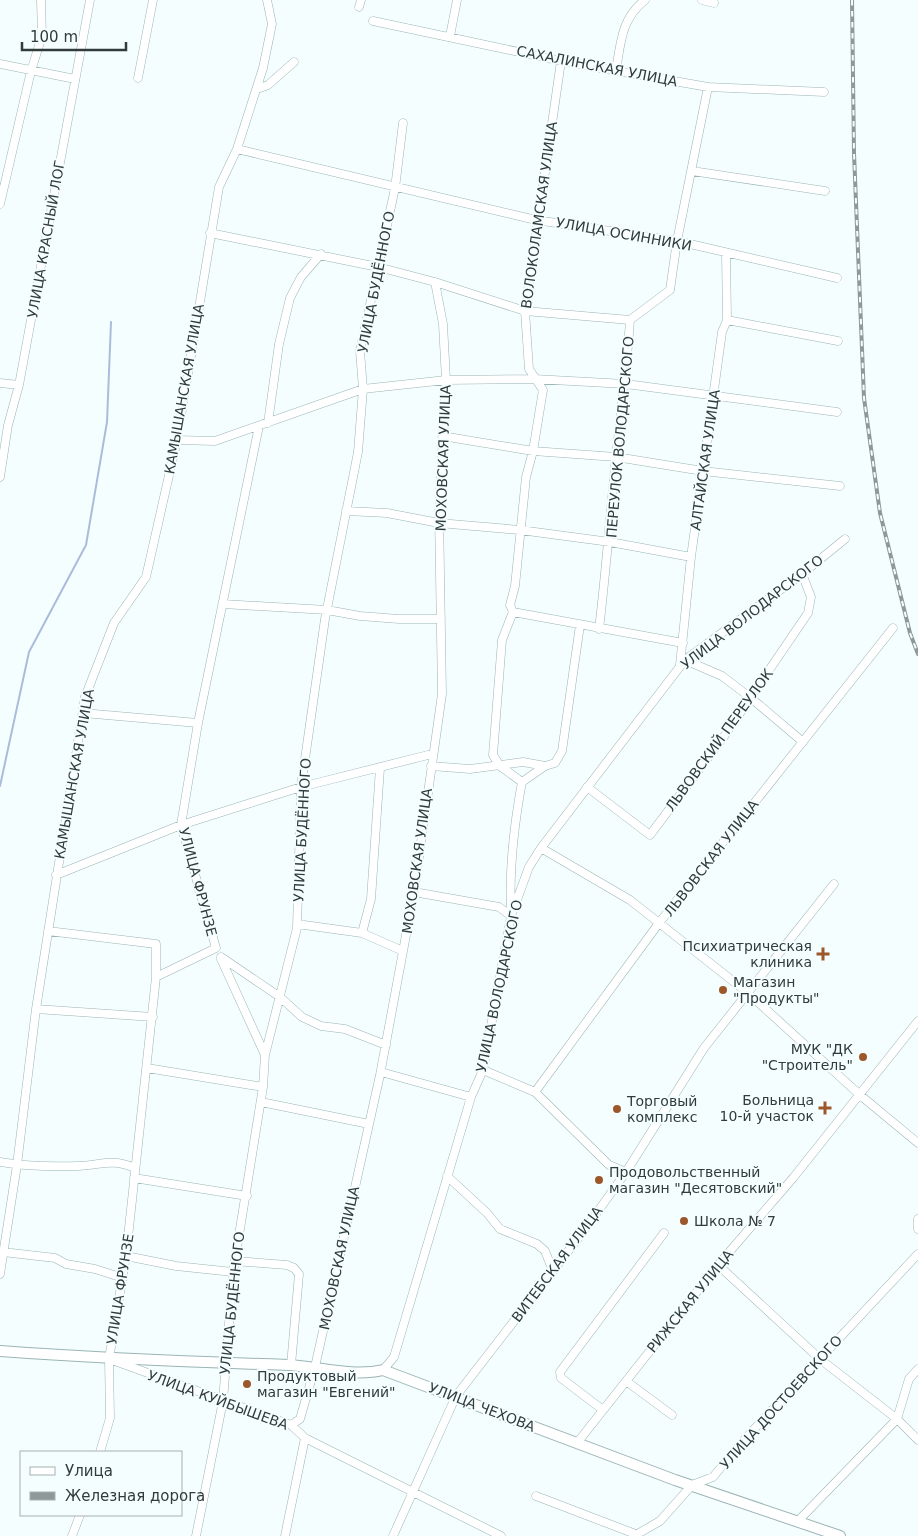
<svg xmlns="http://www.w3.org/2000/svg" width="918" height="1536" font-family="'DejaVu Sans',sans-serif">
<rect width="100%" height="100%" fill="#f4feff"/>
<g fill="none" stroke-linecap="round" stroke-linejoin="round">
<path stroke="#abbcdb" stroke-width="2" d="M0 786 29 652 86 545 107 422 111 322"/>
<g stroke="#9bb4b6" stroke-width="9">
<path id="street" d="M702 0 714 3
M359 7 361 0
M373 21 561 61 708 87 824 92
M450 36 457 0
M0 64 75 79
M616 70C621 42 621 19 645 0
M138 78 153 0
M257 89 268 85 294 62
M237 149 536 220 677 241 837 278
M692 171 825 191
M0 204 31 71 42 36 41 0
M210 233 378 267 435 282 525 311 630 320
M727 320 838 341
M0 383 19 385
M268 423 279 344 290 298 301 277 321 254
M442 436 533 451 616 457 703 471 840 486
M177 440 215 441 363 389 446 380 534 379 626 384 837 412
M0 477 8 425 19 385 90 0
M346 511 387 513 439 523 520 530 610 542 691 557
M223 604 327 610 360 616 399 619H441
M513 612 683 643
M599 629C606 572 610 515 616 457 621 411 627 366 630 320L670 290 677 241 708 87
M685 660 722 676 751 698 803 742
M680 665 691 557 722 332 727 320 726 253
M83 713 198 723
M431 766 470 769 523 762 545 766
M522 782 545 766 555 763 562 751 580 625
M587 787 650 835 725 735 808 613 811 597 802 574
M541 848 630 900 748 993 860 1095 918 1143
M56 875 181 825 301 787 432 754
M414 892 499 907 511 916
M511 911C509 867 514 825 522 782L500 766 493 755 502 640 513 612 510 605 515 586 526 477 533 451 543 390 529 369 525 311 561 61
M297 924 362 933 403 951
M48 931 156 944V977
M362 933 371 899 380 768
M221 957 280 997 302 1017 321 1026 345 1029 386 1045
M221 959 265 1055
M36 1009 153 1017
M147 1068 263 1087
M483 1070 535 1092 609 1165 626 1172
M381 1072 471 1097
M535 1092 659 923 893 628
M261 1102 369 1124
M0 1162C25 1166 52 1167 78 1166 102 1165 112 1158 135 1168
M447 1176 487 1213 500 1229 537 1244 545 1251 553 1271
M134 1178 247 1196
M918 1219V1229
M3 1252 55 1258 66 1264 95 1269 123 1278
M126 1256 176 1266 233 1272
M235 1261 287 1265 294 1268 299 1274 291 1365
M718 1265 820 1359 897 1419 918 1440
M0 1274 17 1165 36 1009 85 697 114 623 146 577 177 440 219 187 237 149 263 68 272 24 267 0
M112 1360 291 1425 305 1438 501 1536
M383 1370 394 1357 471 1097 483 1070 511 916 529 867 541 848 685 660 802 574 845 539
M626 1381 672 1415
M603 1410 561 1378 560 1372 664 1233
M291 1425 300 1419 315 1367 380 1075 414 892 442 694 439 513 446 380 443 324 435 282
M577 1443 718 1265 793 1178 918 1021
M100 1452 110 1418 109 1359 126 1256 156 977 216 948 181 825 198 723 259 426
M536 1496 638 1535
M798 1521 897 1419 909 1379 918 1369
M72 1536 80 1515
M196 1536 223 1401 233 1272 263 1087 265 1055 297 928 301 787 325 619 358 452 363 389 360 351 395 188 403 123
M285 1536 305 1438
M393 1536 456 1396 583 1232 626 1172 704 1048 834 884
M634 1536 660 1521 692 1485 713 1477 742 1442 918 1254"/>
</g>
<g stroke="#9bb4b6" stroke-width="12">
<path id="secondary" d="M0 1351C96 1358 192 1362 289 1365 320 1367 353 1377 383 1370L675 1480 840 1536"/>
</g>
<use href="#street" stroke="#fff" stroke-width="8"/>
<use href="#secondary" stroke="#fff" stroke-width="10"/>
<g stroke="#8e9899" stroke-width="4">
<path id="rail" d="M852 0 854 153 864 398 880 513 910 633 918 654"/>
</g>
<use href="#rail" stroke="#f4feff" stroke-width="2" stroke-dasharray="5.5" stroke-linecap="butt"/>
</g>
<g fill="#9c582a" stroke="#f4feff" stroke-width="2">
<path d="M820.5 946.5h5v5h5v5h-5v5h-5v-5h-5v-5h5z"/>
<circle cx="723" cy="990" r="5"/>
<circle cx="863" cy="1057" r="5"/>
<path d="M822.5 1100.5h5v5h5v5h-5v5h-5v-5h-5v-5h5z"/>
<circle cx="617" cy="1109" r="5"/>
<circle cx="599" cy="1180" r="5"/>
<circle cx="684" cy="1221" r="5"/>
<circle cx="247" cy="1384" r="5"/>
</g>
<g text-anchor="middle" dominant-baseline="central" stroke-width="4" stroke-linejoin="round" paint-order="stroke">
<g font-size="14" fill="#313b3c" stroke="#f4feff">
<text transform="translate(597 66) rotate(11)">САХАЛИНСКАЯ УЛИЦА</text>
<text transform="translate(539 215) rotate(-82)">ВОЛОКОЛАМСКАЯ УЛИЦА</text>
<text transform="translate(624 234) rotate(10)">УЛИЦА ОСИННИКИ</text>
<text transform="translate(46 239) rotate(-80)">УЛИЦА КРАСНЫЙ ЛОГ</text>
<text transform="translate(376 282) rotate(-79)">УЛИЦА БУДЁННОГО</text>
<text transform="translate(184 389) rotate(-80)">КАМЫШАНСКАЯ УЛИЦА</text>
<text transform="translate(620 437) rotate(-85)">ПЕРЕУЛОК ВОЛОДАРСКОГО</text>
<text transform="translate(443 458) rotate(-88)">МОХОВСКАЯ УЛИЦА</text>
<text transform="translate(705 460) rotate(-82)">АЛТАЙСКАЯ УЛИЦА</text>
<text transform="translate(752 612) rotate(-38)">УЛИЦА ВОЛОДАРСКОГО</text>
<text transform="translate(719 740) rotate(-54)">ЛЬВОВСКИЙ ПЕРЕУЛОК</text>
<text transform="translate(74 774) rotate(-80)">КАМЫШАНСКАЯ УЛИЦА</text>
<text transform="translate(302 830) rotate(-87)">УЛИЦА БУДЁННОГО</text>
<text transform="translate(711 858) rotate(-52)">ЛЬВОВСКАЯ УЛИЦА</text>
<text transform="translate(417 861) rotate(-82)">МОХОВСКАЯ УЛИЦА</text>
<text transform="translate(198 882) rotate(75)">УЛИЦА ФРУНЗЕ</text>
<text transform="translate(499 986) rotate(-78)">УЛИЦА ВОЛОДАРСКОГО</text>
<text transform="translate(339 1258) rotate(-78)">МОХОВСКАЯ УЛИЦА</text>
<text transform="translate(557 1264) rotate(-53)">ВИТЕБСКАЯ УЛИЦА</text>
<text transform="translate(120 1289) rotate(-81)">УЛИЦА ФРУНЗЕ</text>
<text transform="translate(690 1301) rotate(-51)">РИЖСКАЯ УЛИЦА</text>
<text transform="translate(232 1303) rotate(-84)">УЛИЦА БУДЁННОГО</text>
<text transform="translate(218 1400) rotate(20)">УЛИЦА КУЙБЫШЕВА</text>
<text transform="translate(781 1402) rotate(-48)">УЛИЦА ДОСТОЕВСКОГО</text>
<text transform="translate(482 1407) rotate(21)">УЛИЦА ЧЕХОВА</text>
</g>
<g font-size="14" fill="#313b3c" stroke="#f4feff" text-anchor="start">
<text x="812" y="946" text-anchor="end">Психиатрическая<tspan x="812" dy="16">клиника</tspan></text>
<text x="733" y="982">Магазин<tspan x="733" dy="16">"Продукты"</tspan></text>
<text x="853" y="1049" text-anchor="end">МУК "ДК<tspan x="853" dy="16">"Строитель"</tspan></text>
<text x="814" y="1100" text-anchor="end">Больница<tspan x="814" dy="16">10-й участок</tspan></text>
<text x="627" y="1101">Торговый<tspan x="627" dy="16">комплекс</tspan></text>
<text x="609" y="1172">Продовольственный<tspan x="609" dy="16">магазин "Деcятовский"</tspan></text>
<text x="694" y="1221">Школа № 7</text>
<text x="257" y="1376">Продуктовый<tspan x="257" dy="16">магазин "Евгений"</tspan></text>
</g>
</g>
<rect x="20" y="1451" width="162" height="65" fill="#f4feff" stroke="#a6b0b1"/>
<rect x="30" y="1467" width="25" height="8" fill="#ffffff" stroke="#a6b0b1"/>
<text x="65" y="1476" font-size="15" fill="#313b3c">Улица</text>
<rect x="30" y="1492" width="25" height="8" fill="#8e9899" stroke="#a6b0b1"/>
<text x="65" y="1501" font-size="15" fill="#313b3c">Железная дорога</text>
<path d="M22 42v8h104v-8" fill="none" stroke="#313b3c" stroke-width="2.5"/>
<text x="30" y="42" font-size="15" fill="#313b3c" stroke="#f4feff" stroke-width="4" paint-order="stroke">100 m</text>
</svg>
